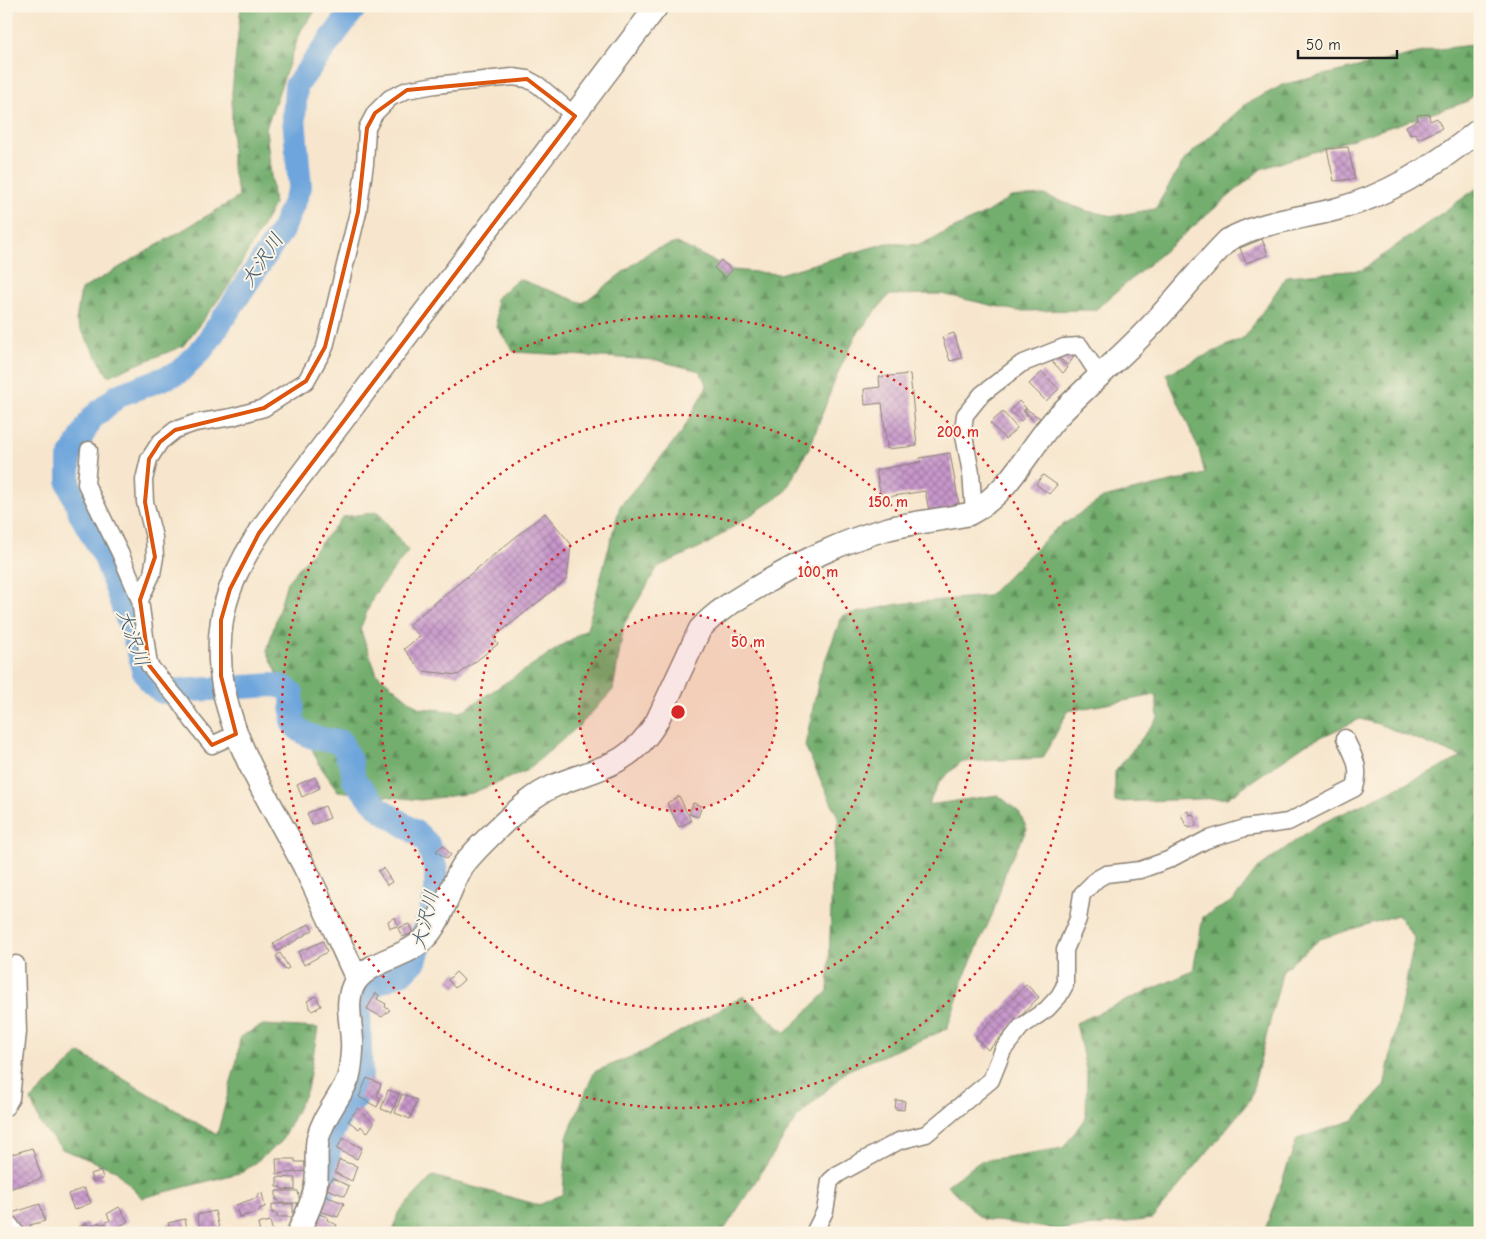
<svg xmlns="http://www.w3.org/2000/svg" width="1486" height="1239" font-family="'Comic Neue','Klee One',sans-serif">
<defs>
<pattern id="forest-firs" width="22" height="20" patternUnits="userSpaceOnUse" patternTransform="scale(1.25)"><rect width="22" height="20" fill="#73ae6e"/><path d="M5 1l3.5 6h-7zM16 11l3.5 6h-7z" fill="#5e8d5a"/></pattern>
<pattern id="building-cross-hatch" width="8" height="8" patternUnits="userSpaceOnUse" patternTransform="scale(1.25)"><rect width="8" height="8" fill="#c797cb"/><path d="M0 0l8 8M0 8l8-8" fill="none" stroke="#a17aa4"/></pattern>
</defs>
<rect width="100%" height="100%" fill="#fcf5e5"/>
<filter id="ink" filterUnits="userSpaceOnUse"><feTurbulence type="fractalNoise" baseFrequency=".02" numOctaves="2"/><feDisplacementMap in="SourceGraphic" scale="10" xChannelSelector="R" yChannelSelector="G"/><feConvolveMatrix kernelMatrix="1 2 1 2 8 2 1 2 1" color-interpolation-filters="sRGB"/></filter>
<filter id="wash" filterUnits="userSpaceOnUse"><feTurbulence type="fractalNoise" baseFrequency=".0096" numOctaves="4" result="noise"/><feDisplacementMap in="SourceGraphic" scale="20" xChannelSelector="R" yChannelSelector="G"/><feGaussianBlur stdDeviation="1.12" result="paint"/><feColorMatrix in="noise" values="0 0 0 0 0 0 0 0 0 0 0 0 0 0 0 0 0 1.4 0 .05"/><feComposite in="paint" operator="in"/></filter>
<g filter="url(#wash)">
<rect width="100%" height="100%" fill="#f7e6cd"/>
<path fill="url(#forest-firs)" stroke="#486545" d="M241 6H319L301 30 266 128 274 205 228 287 183 346 108 376 76 321 81 290 239 197 232 166V92Z
M1480 44V90L1466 102 1261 169 1095 310 1017 311 942 294 889 295 856 335 836 377 811 444 785 492 709 543 658 567 624 624 613 690 581 724 526 771 472 793 421 800 338 791 320 766 267 651 287 582 343 517 378 512 408 551 374 595 360 629 377 674 419 708 461 712 587 629 620 506 682 432 707 386 700 371 656 360 514 352 497 327 496 298 519 279 583 303 652 250 677 243 732 270 779 274 887 243 919 245 984 214 1011 197 1044 195 1087 211 1114 216 1155 209 1185 159 1246 104 1285 84 1431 50Z
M1480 186V1233H1264L1297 1139 1354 1120 1384 1087 1415 939 1398 915 1320 939 1283 970 1250 1100 1152 1219 1062 1230 982 1219 947 1185 981 1161 1063 1148 1086 1117 1087 1074 1076 1023 1193 971 1203 917 1233 901 1258 868 1316 826 1462 757 1378 724 1360 719 1306 744 1227 798 1115 802V772L1158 718 1156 695 1068 711 1043 758 961 762 939 782 928 805 998 795 1019 812 1027 829 1007 867 993 913 967 970 947 1029 848 1070 796 1119 722 1233H393L398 1213 433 1176 539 1205 563 1194 567 1137 594 1072 645 1051 744 996 785 1033 828 991 833 856 839 819 805 746 820 674 842 616 898 604 988 596 1055 530 1103 498 1205 474 1199 450 1166 374 1245 337 1287 276 1362 270Z
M263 1025 318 1028 307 1090 281 1142 243 1172 142 1198 115 1170 62 1149 41 1125 31 1100 80 1053 217 1135 237 1060 240 1037Z"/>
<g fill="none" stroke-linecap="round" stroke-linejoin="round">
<path stroke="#6da5dc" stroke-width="24" d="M317 1205 326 1185 330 1138 338 1120 357 1096 361 1081 359 1011 363 994 378 983 405 971 415 961 436 895V870L428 844 418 834 380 809 354 780 351 763 341 742C321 739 307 739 293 724L292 693 284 687 273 685 162 692 152 684 143 670 138 649 105 557 81 515 69 484V459L92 418 119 395 178 373 204 347 283 229 300 187 294 118 296 86 356 6"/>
</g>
<g id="blocks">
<path fill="url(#building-cross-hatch)" d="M1429 114 1430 121 1437 118 1442 128 1418 139 1415 133 1410 135 1406 126 1418 120 1417 115Z
M1348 147 1355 179 1334 181 1327 149Z
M1262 239 1268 255 1246 263 1240 248Z
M721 260 732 270 725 278 714 268Z
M954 333 962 358 950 361 942 337Z
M1063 348 1074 357 1068 365 1057 356Z
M1054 355 1068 368 1063 373 1050 359Z
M1042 372 1059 389 1046 401 1029 384Z
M910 374 917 446 887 449 882 403 865 405 864 389 880 387 879 377Z
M1019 401 1026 408 1023 411 1027 415 1021 421 1010 411Z
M1026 409 1040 418 1035 423 1025 411Z
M1003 412 1017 428 1005 439 990 423Z
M950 453 960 510 930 515 925 491 881 498 876 470 921 462 920 458Z
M1043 475 1057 485 1049 494 1036 484Z
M545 513 571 544 567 579 493 638 498 644 458 675 422 671 404 649 420 636 408 625Z
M315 777 320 788 302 797 297 785Z
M679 796 691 821 679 827 667 803Z
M693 803 702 806 698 817 689 814Z
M325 806 330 818 312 825 307 813Z
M1188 811 1190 815 1193 814 1196 822V826L1189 828 1188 825 1186 826 1181 814Z
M443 845 451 855 447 859 436 851Z
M383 868 392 882 387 885 378 871Z
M395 917 398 926 390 928 388 921Z
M309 924 313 930 278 951 273 944Z
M409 924 413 933 402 937 398 928Z
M323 941 327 952 304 965 298 952Z
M280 953 289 968 285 970 276 956Z
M456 972 464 980 455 988 448 980Z
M1026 984 1039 997 988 1050 975 1037Z
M376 993 379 995 377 999 386 1004 385 1007 390 1010 382 1017 367 1009Z
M316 996 321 1006 312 1011 307 1001Z
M367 1078 381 1084 377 1096 381 1098 377 1107 359 1097Z
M388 1090 399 1094 392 1113 381 1109Z
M402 1094 417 1100 410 1119 395 1113Z
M896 1100 905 1101 904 1110 895 1109Z
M358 1108 374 1123 367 1133 361 1126 359 1129 348 1121Z
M343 1138 362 1148 357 1159 337 1149Z
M32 1148 42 1178 6 1190V1156Z
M276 1159H295V1162H306V1171L277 1174Z
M339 1160 357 1166 352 1181 335 1173Z
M101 1171 103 1179 93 1182 90 1174Z
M277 1177 295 1178V1190L281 1189V1187H277Z
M332 1178 349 1186 345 1196 327 1189Z
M84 1188 91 1203 74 1210 68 1194Z
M276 1191H298L300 1203H279V1200H276Z
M262 1193 265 1207 259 1209V1212L239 1217 236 1205 258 1197V1194Z
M325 1196 344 1203 338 1217 319 1211Z
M40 1204 45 1221 30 1225 31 1229 20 1233 9 1214Z
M272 1204H293V1217H277V1213H272Z
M119 1207 128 1221 111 1232 105 1223 110 1220 107 1214Z
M215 1211 219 1228 201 1232 197 1215Z
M319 1214 328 1217 327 1220 337 1225 334 1233H313Z
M185 1219 188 1233H164L162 1228 169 1226 168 1223Z
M270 1221 273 1233H260L258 1224Z
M99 1222 100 1225 103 1223 108 1233H81L78 1227 87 1223 89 1227Z"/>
</g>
</g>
<g filter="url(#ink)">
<use href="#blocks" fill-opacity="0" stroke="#8a8174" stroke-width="1"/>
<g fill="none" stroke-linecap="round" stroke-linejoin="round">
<g stroke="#8a8174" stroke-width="19">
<path id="street" d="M89 450 86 484 120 553 140 600 149 665 180 702 192 720 212 745 236 734
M974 512 971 473 963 430 965 415 982 394 1021 364 1064 347 1080 346 1099 375
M140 600 152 574 155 557 154 537 145 502 144 480 149 459 160 442 175 430 195 423 232 417 264 408 306 381 325 347 358 212 365 164 367 128 375 113 390 98 407 90 435 85 513 77 527 79 538 85 575 116
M6 1107 11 1098 18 1032 16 964
M6 1220 16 1233
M814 1233 825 1211 830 1181 838 1174 899 1141 926 1134 991 1080 1003 1050 1021 1027 1047 1009 1059 996 1065 985V950L1078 919 1082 894 1097 879 1106 874 1140 870 1168 860 1206 840 1245 828 1288 822 1355 788C1361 768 1354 756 1345 738"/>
</g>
<g stroke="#8a8174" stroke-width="25">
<path id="secondary" d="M357 979C340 943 324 906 306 870 266 791 207 713 222 620 229 575 256 536 282 500L657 6
M298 1233C305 1217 314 1201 316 1183 318 1169 315 1153 318 1138 323 1117 338 1101 347 1081 351 1072 351 1061 352 1051 354 1029 342 1001 356 981 371 960 405 958 423 940 443 921 448 890 462 867 473 851 513 813 529 801 574 766 623 780 657 721L700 629C717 610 739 598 761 585 801 562 842 541 887 529 913 522 942 520 969 514 1010 493 1027 450 1057 417 1086 387 1118 360 1147 330 1175 301 1199 269 1228 240 1262 221 1300 219 1337 209 1389 195 1439 163 1480 129"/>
</g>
<use href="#street" stroke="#fff" stroke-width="16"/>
<use href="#secondary" stroke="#fff" stroke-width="22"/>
</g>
</g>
<path fill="none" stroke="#de560d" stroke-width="4" stroke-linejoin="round" d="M527 79 575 116 259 533 230 589 221 620V676L236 734 212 745 149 665 140 600 155 557 145 502 149 459 160 442 175 430 264 408 306 381 325 347 358 212 367 128 375 113 407 90Z"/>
<circle cx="678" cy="712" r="99" fill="#d62828" fill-opacity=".12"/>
<g fill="none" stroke="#d62828" stroke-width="2.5" stroke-dasharray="2.5 5">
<circle cx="678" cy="712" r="99"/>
<circle cx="678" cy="712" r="198"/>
<circle cx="678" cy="712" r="297"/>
<circle cx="678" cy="712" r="396"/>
</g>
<g text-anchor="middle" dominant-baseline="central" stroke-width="4" stroke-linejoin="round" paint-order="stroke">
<g font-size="20" font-style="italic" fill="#405a72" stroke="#fcf5e5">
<text transform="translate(262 260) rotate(-56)">大沢川</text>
<text transform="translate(133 638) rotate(70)">大沢川</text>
<text transform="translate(425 920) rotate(-76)">大沢川</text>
</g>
</g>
<circle cx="678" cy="712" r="8" fill="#d62828" stroke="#fcf5e5" stroke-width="2.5"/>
<g font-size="15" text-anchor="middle" font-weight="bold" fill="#d62828" stroke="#fcf5e5" stroke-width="4" stroke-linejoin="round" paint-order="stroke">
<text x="958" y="437">200 m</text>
<text x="888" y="507">150 m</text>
<text x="818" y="577">100 m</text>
<text x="748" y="647">50 m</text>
</g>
<rect width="1486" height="1239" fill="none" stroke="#fcf5e5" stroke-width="25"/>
<path d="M1298 50v8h99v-8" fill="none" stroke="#1c1c1c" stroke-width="2.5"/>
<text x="1306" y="50" font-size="15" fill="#1c1c1c" stroke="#fcf5e5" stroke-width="4" paint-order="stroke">50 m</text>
</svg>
